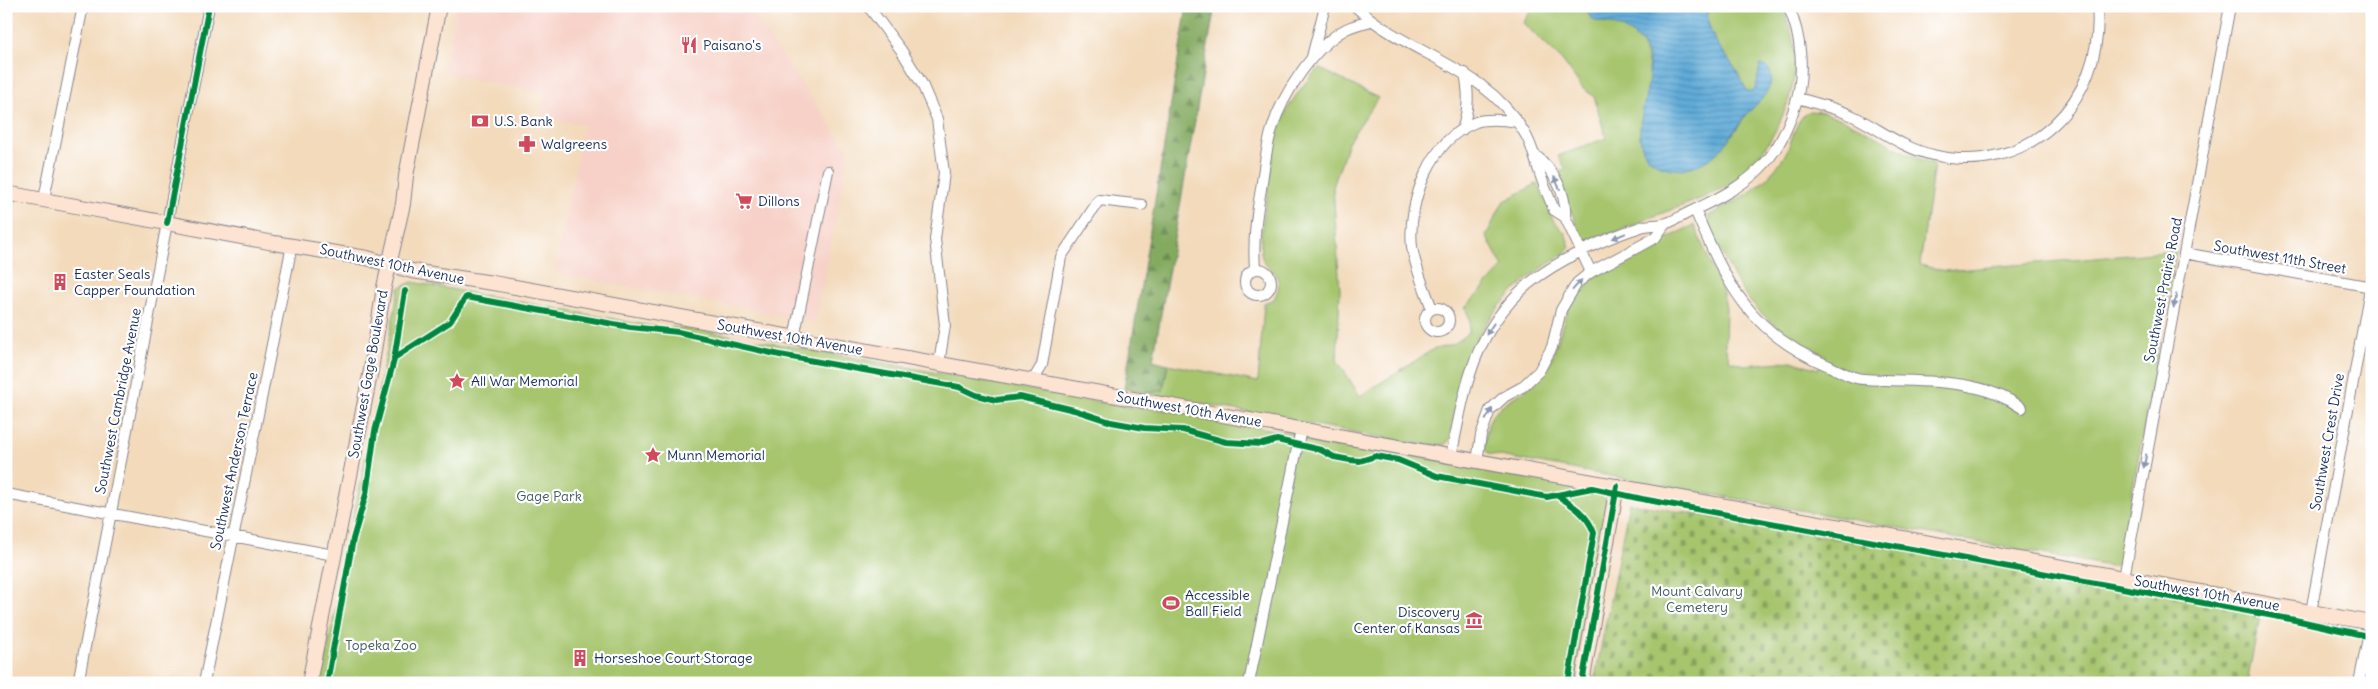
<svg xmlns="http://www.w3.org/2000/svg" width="2378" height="689" font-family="Delius,sans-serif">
<defs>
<pattern id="forest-firs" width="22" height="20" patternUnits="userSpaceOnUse" patternTransform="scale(1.25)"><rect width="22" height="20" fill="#84aa60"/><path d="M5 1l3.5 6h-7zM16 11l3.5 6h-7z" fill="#6b8b52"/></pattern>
<pattern id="cemetery-stones" width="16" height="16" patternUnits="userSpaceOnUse" patternTransform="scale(1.25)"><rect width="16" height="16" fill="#a6c56d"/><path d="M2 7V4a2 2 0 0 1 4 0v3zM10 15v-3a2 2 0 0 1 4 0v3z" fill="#86a05d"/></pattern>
<pattern id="water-rules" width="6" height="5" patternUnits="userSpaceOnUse" patternTransform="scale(1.25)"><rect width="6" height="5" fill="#60abd8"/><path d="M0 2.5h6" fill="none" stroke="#4e8cb2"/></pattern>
</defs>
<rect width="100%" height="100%" fill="#fff"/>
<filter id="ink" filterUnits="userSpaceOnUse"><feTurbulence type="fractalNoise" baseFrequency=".02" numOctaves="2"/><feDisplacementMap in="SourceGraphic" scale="10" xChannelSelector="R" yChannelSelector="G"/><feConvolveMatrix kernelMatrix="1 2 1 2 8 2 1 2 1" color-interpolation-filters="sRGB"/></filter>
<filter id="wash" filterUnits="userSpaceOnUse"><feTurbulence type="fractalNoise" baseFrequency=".0096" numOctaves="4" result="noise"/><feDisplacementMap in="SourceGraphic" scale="20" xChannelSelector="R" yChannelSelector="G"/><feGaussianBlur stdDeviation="1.12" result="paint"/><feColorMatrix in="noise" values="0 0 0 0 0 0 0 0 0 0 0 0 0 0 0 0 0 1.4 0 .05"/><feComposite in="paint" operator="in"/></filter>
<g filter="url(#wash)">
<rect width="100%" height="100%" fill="#f3dabb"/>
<path fill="#f7d1c7" d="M457 6H747L849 151 816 322 555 273 584 125 541 117 545 93 443 74Z"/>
<path fill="#a6c56d" stroke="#607a66" d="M1534 6H1584L1592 20C1603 22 1616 23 1626 29 1645 40 1652 66 1649 86 1647 102 1641 116 1640 132L1733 134 1748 113 1762 99 1756 88 1752 92 1747 91C1743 84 1740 77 1736 70 1721 47 1706 36 1707 6H1781C1805 53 1796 96 1770 140 1762 152 1753 166 1742 175 1717 196 1682 205 1652 217 1632 225 1610 237 1588 241L1582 238 1556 174 1566 169 1558 156 1606 138 1594 96 1583 89 1563 61 1523 23Z
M1319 68 1378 98 1348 142 1333 187 1340 290 1337 360 1360 396 1432 350 1454 344 1469 332 1470 319 1465 308 1503 267 1486 236 1503 202 1538 183 1553 220 1565 233 1570 247 1567 252C1521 279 1481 316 1465 368 1458 391 1454 416 1450 440L1444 445H1422L1145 393 1163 391 1168 364 1258 382 1264 303 1274 299C1289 270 1263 273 1261 253 1260 235 1264 214 1267 196 1270 176 1272 155 1277 136 1283 111 1301 86 1319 68Z
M1811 111C1848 113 1895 153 1934 164L1920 265 1945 271 2176 251 2119 564 2110 566 1489 454 1484 449C1486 440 1486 430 1489 422 1498 399 1529 394 1543 374 1568 336 1555 305 1597 275L1694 225 1722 290 1726 307 1725 346 1730 361 1745 365 1792 361 1818 369 1825 355C1794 339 1760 319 1741 289 1728 268 1718 245 1708 223L1709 216C1717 210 1727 206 1736 201 1756 190 1775 173 1786 153 1793 140 1796 115 1811 111Z
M412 282 651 326 700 330 1127 407 1165 410 1592 488 1605 499 1607 506 1577 683H321L399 288Z"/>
<path fill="url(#forest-firs)" stroke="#506c5f" d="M1187 6H1215L1153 360 1168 364 1163 391 1145 393 1124 389Z"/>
<path fill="url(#cemetery-stones)" stroke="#607a66" d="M1629 503 2261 611 2247 683H1594Z"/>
<path fill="url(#water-rules)" stroke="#3e6d9b" d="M1584 6H1707C1706 36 1721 47 1736 70 1740 76 1743 84 1747 91L1752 92 1756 88 1760 65 1767 67C1770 71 1772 75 1771 81 1769 95 1756 104 1747 114 1738 125 1731 137 1722 148 1706 166 1675 177 1654 162 1606 129 1706 39 1592 20Z"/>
</g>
<g filter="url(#ink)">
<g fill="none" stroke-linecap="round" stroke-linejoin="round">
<g stroke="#87848c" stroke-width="12">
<path id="street" d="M868 6 901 50 922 84 937 119 944 173 935 239 945 325 939 364
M1355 6C1410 57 1483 64 1524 132 1532 144 1534 157 1539 171 1543 184 1549 197 1554 210L1565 217 1591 272
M1312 57 1325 6
M1798 98C1817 104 1837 108 1855 117 1881 130 1904 149 1933 155 2028 178 2106 100 2097 6
M1462 130C1469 109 1469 94 1465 73
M1535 155C1553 169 1567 193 1565 217
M44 199 83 6
M1695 210C1726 283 1750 334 1829 366 1840 371 1853 379 1864 379 1919 383 1975 375 2022 408
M2184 253 2372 287
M1245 282a13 13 0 1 1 26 0a13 13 0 1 1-26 0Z
M1255 269C1253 240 1256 217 1261 189 1264 169 1266 148 1272 129 1282 95 1314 46 1346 29 1354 25 1363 23 1371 21
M1425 320a12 12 0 1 1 24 0a12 12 0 1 1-24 0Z
M1432 309C1425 289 1415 268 1412 247 1407 202 1431 139 1476 122 1489 118 1505 120 1518 122
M794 338 828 171
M1033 380 1042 365 1061 257 1099 200 1142 205
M1451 457C1465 389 1472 334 1527 285 1556 261 1605 238 1641 227 1649 224 1659 226 1667 223 1676 220 1685 214 1694 210 1747 185 1777 165 1795 106 1805 75 1802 36 1788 6
M1477 461 1481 435 1490 410 1504 397 1522 387 1539 371 1552 347 1561 310 1577 283 1591 272 1655 238 1665 224
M6 494 334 555
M2124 578 2230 6
M2311 612 2372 278
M78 683 209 6
M204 683 292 245
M1249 683 1301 429
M2359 683 2371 623"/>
</g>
<g stroke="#87848c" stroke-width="16">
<path id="secondary" d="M6 193 274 243 367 258 412 271 493 283 2372 623
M309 683 371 370 384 287 403 204 406 176 439 6
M1582 683 1617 486"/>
</g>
<use href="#street" stroke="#fff" stroke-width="10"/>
<use href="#secondary" stroke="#fde3d1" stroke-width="14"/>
<g stroke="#fff" stroke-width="9">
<path id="cycleway" d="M167 223 209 6
M394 358 450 322 466 297 630 327 678 332 780 355 959 387 976 395 996 400 1020 397 1074 410 1111 422 1144 428 1183 430 1226 442 1262 444 1277 440 1321 450 1334 457 1350 460 1360 461 1376 456 1398 460 1437 476 1547 497 1592 488 1642 499 2295 620 2372 637
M1556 495C1573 505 1588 515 1594 533L1568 683
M327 683 353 539 366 494 375 431 394 360 405 291
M1582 683 1617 486"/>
</g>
<use href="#cycleway" stroke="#00873e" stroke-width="6"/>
</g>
<defs><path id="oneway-solid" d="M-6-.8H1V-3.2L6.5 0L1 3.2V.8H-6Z" transform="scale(1.25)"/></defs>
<g fill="#8d97ae">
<use href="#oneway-solid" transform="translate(1557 183) rotate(-116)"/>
<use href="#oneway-solid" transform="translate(1619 236) rotate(158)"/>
<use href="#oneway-solid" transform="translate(1577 285) rotate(-48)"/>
<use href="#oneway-solid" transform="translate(2175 301) rotate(101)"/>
<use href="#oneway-solid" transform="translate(1490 329) rotate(123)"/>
<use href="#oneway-solid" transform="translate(1489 414) rotate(-60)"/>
<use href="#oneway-solid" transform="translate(2145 461) rotate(101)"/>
</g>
</g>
<defs>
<g id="restaurant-bare" transform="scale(1.35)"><path d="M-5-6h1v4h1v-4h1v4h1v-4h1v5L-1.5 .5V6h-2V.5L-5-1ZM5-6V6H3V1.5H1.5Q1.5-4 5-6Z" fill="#d1495b" stroke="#fff" stroke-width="2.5" paint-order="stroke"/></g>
<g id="bank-bare" transform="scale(1.35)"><path d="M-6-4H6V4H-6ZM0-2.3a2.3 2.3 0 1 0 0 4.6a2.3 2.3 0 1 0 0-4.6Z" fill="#d1495b" stroke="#fff" stroke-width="2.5" paint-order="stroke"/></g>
<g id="pharmacy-bare" transform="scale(1.35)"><path d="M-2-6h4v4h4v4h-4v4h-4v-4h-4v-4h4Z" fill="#d1495b" stroke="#fff" stroke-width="2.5" paint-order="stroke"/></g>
<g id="supermarket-bare" transform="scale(1.35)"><path d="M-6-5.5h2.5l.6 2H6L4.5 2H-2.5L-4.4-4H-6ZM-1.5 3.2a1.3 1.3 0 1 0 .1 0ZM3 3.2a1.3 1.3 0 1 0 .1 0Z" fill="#d1495b" stroke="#fff" stroke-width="2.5" paint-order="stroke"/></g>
<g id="building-bare" transform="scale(1.35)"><path d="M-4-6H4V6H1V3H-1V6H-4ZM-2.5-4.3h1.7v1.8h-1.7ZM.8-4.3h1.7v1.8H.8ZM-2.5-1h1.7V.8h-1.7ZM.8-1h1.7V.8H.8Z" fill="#d1495b" stroke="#fff" stroke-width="2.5" paint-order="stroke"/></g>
<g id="sight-bare" transform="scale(1.35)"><path d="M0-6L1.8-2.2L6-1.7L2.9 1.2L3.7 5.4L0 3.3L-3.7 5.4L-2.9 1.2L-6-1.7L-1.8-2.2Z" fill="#d1495b" stroke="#fff" stroke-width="2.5" paint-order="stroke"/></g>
<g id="stadium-bare" transform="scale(1.35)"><path d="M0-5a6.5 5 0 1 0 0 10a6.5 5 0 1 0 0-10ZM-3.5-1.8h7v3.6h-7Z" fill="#d1495b" stroke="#fff" stroke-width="2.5" paint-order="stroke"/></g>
<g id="museum-bare" transform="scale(1.35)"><path d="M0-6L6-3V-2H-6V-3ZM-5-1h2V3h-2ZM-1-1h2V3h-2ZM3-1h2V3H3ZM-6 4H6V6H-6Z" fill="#d1495b" stroke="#fff" stroke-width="2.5" paint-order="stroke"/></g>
</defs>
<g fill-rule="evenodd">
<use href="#restaurant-bare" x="689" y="45"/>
<use href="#bank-bare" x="480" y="121"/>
<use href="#pharmacy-bare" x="527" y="144"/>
<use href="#supermarket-bare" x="744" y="201"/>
<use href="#building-bare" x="60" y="282"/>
<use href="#sight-bare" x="457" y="381"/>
<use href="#sight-bare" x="653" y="455"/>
<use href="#stadium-bare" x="1171" y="603"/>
<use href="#museum-bare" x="1474" y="620"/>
<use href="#building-bare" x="580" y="658"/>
</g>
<g text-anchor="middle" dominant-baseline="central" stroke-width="4.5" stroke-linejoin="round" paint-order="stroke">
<g font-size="14" fill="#1b2f5e" stroke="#fff" text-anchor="start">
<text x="703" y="45">Paisano's</text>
<text x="494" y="121">U.S. Bank</text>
<text x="541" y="144">Walgreens</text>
<text x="758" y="201">Dillons</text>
<text x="74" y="274">Easter Seals<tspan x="74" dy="16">Capper Foundation</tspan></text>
<text x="471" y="381">All War Memorial</text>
<text x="667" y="455">Munn Memorial</text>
<text x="1185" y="595">Accessible<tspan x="1185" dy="16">Ball Field</tspan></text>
<text x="1460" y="612" text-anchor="end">Discovery<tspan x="1460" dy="16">Center of Kansas</tspan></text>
<text x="594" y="658">Horseshoe Court Storage</text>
</g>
<g font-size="14" fill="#1b2f5e" stroke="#fff">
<text transform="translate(2280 257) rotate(10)">Southwest 11th Street</text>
<text transform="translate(392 264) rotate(12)">Southwest 10th Avenue</text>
<text transform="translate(2163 290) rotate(-79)">Southwest Prairie Road</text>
<text transform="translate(790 337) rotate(10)">Southwest 10th Avenue</text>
<text transform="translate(368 374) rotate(-80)">Southwest Gage Boulevard</text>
<text transform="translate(118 401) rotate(-79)">Southwest Cambridge Avenue</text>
<text transform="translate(1189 409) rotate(10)">Southwest 10th Avenue</text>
<text transform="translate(2327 442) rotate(-80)">Southwest Crest Drive</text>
<text transform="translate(234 461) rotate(-78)">Southwest Anderson Terrace</text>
<text transform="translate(2207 593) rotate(10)">Southwest 10th Avenue</text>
</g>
<g font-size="14" fill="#455c62" stroke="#fff">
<text x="549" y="496">Gage Park</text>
<text x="1697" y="591">Mount Calvary<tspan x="1697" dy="16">Cemetery</tspan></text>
<text x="381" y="645">Topeka Zoo</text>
</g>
</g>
<rect width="2378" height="689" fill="none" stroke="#fff" stroke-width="25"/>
</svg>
